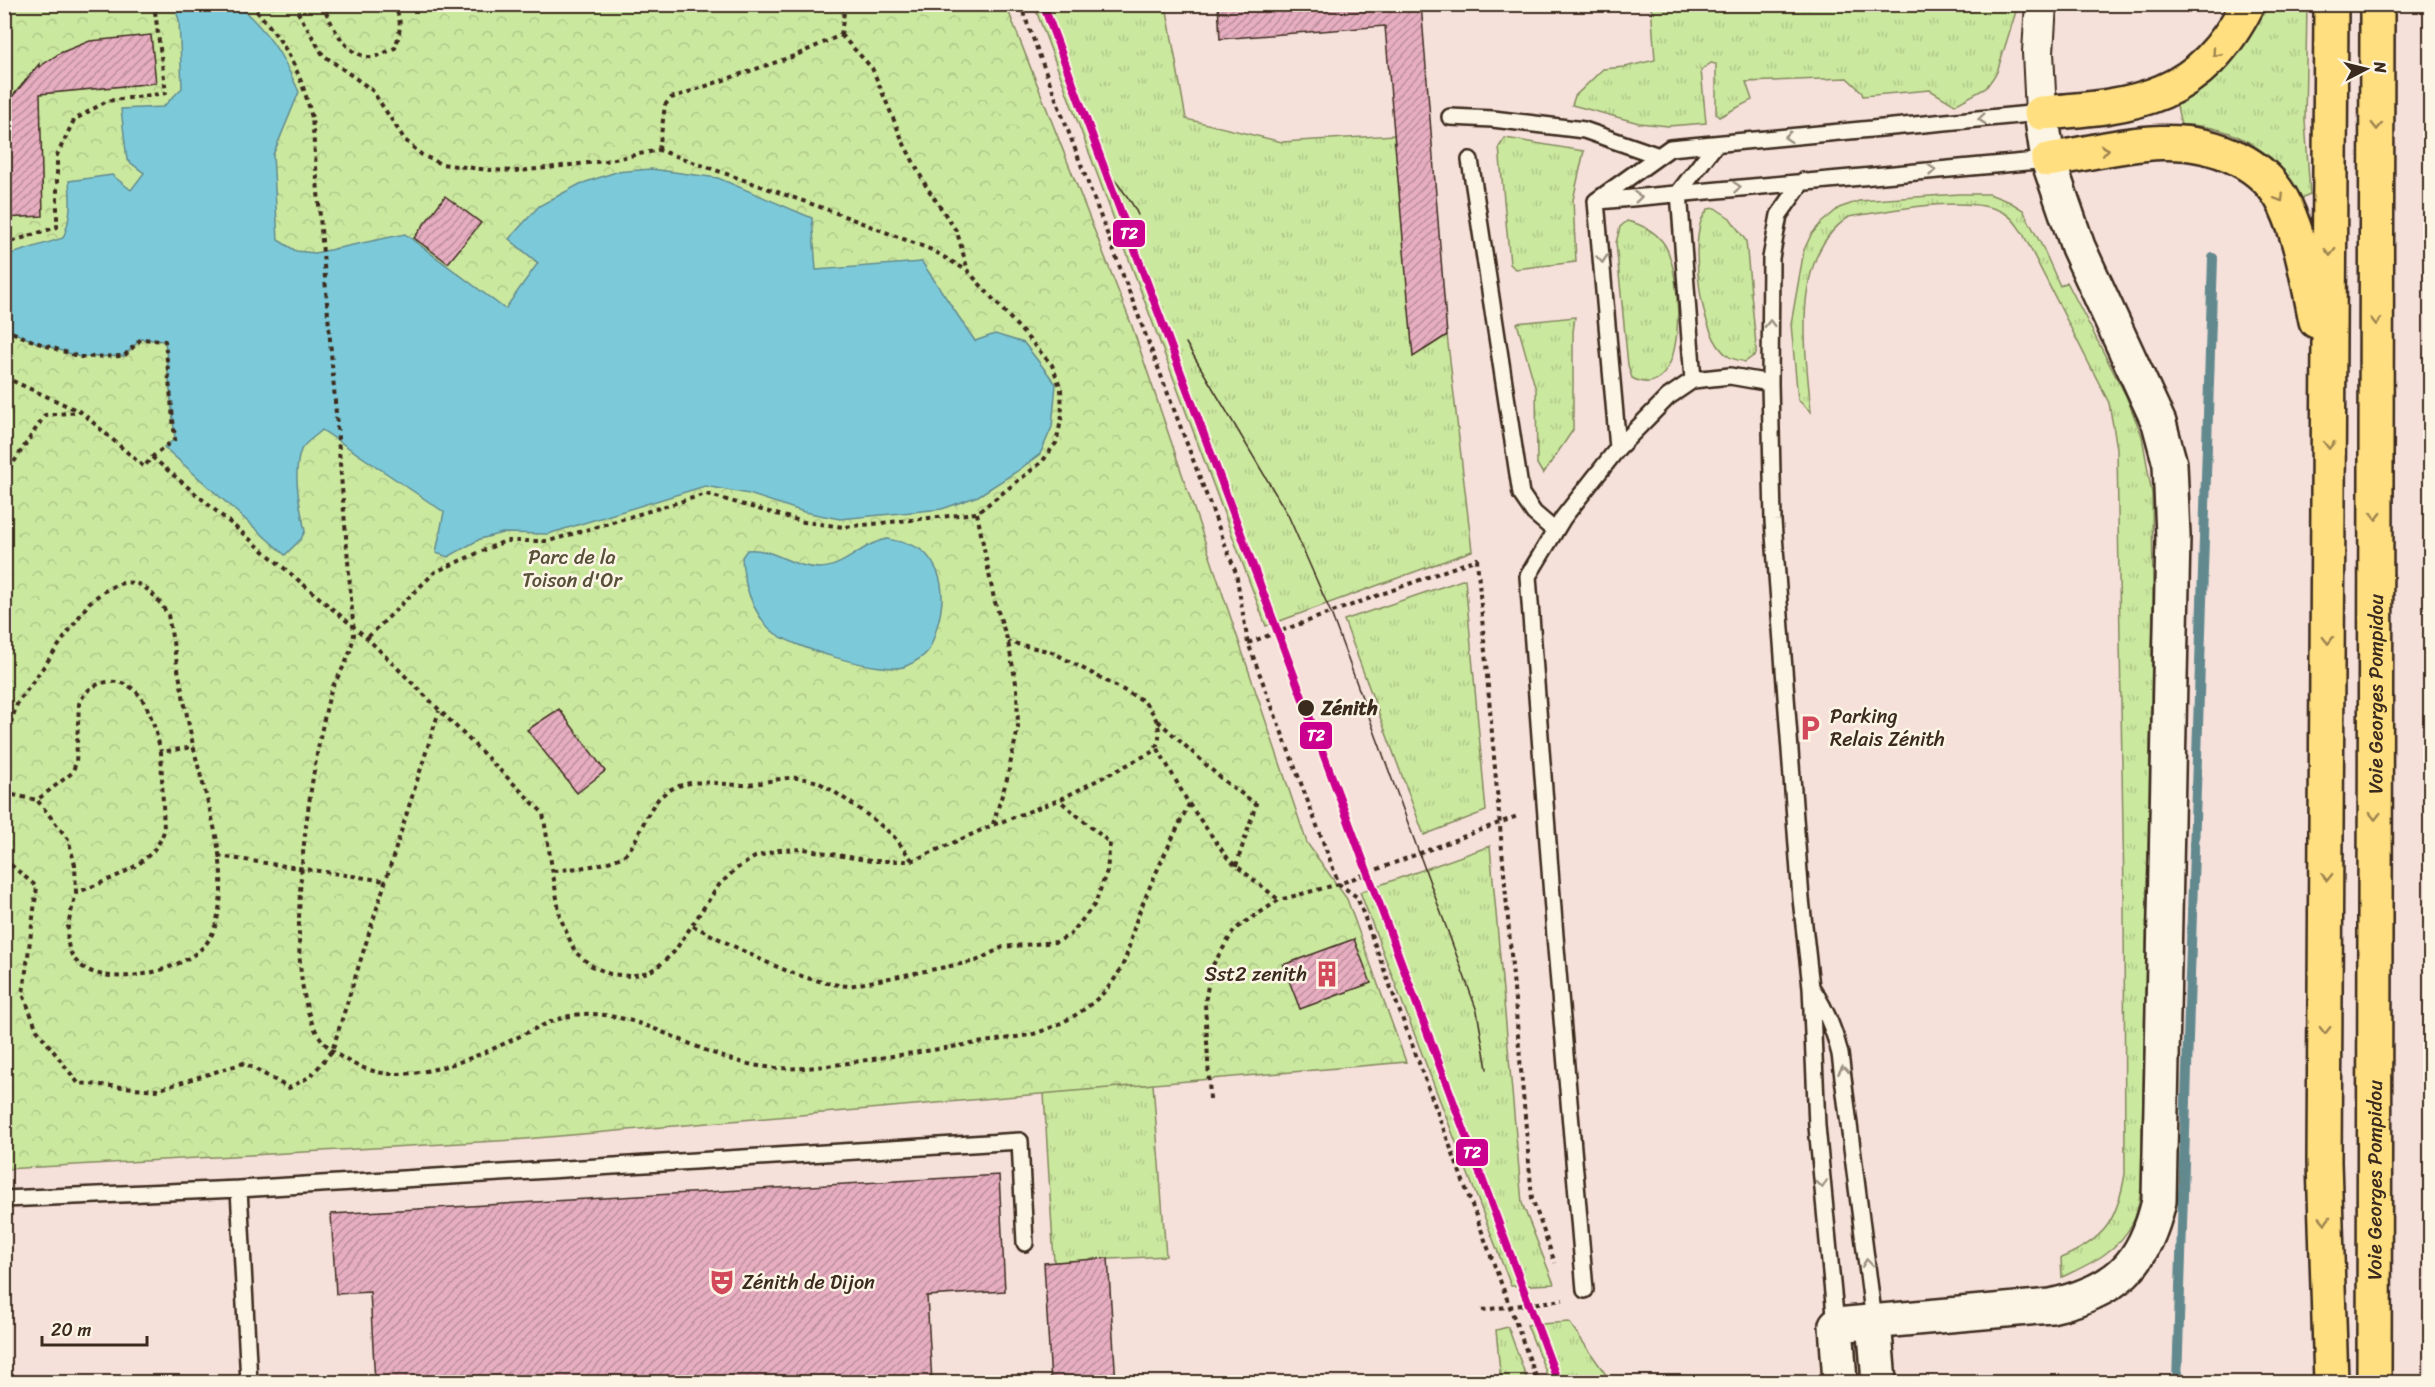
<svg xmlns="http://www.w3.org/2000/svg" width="2435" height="1387" font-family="Sriracha,sans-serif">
<defs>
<pattern id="grass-tufts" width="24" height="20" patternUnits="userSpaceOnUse" patternTransform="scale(1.5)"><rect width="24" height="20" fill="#cbe89f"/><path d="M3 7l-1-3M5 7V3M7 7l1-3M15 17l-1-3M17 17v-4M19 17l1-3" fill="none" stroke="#afc788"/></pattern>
<pattern id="park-crowns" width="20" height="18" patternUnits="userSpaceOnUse" patternTransform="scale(1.5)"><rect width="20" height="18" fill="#cbe89f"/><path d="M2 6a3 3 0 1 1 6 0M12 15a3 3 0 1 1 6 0" fill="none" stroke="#afc788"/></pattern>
<pattern id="building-hatch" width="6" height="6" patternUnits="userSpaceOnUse" patternTransform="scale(1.5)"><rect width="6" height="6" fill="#e7aec1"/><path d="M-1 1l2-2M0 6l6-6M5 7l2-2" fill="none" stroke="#bc8e9c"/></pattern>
</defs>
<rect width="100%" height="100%" fill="#f6e0da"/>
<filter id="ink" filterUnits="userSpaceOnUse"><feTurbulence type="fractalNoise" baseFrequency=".0167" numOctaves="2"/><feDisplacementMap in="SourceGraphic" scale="12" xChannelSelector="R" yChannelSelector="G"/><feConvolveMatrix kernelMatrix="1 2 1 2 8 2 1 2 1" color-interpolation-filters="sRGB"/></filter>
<g filter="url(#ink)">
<path fill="url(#grass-tufts)" stroke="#83895e" stroke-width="1.5" d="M1034 5H1166L1186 119 1282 142 1395 135 1413 352 1424 350 1447 335 1472 551 1266 626Z
M1651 5V4L2018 5 1997 72 1986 88 1955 105 1930 90 1863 96 1861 91 1847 78 1746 82 1752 100 1719 117 1716 114V64L1711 63 1701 70 1706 123 1668 126 1639 123 1572 105 1575 96 1603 69 1625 67 1655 60Z
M2264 5H2307L2305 120 2310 195 2301 199C2276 152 2235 124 2181 125L2177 106 2221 73Z
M1505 138 1584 151 1573 200 1576 262 1515 269 1510 264 1499 147Z
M1959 194H1989L2010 202 2023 210 2043 248 2060 286 2067 282 2126 396 2142 436 2152 494 2153 598 2141 1189C2139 1200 2138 1213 2133 1222 2119 1251 2090 1264 2062 1277L2061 1258C2105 1239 2117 1221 2125 1174L2124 894 2117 448 2109 403 2022 232C2016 224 2012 216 2002 212 1970 194 1886 211 1849 217 1789 256 1806 351 1811 412L1798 400 1791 324 1804 250 1811 235 1821 223 1839 208 1859 201Z
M1715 208 1730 218 1746 241 1756 345V354L1745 362C1740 360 1733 360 1728 356 1700 337 1691 251 1701 221 1702 217 1706 213 1708 209Z
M1627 221C1640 224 1653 230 1662 241 1684 267 1690 408 1632 378L1628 365 1616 243 1620 227Z
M1575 317 1573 332V430L1543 474 1537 464 1536 390 1517 323Z
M1465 579 1486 811 1424 835 1344 620Z
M1490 846 1522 1203 1554 1284 1511 1286 1360 892Z
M1153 1084 1166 1256 1054 1262 1044 1093Z
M1569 1322 1611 1382H1550L1527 1325Z
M1508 1327 1528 1382H1501L1496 1330Z"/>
<path fill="url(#park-crowns)" stroke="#83895e" stroke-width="1.5" d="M5 5H1006L1132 326 1307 843 1347 899 1406 1062 514 1140 5 1169Z"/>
<path fill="#7ccad9" stroke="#628a8e" stroke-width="1.5" d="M238 5C270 34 281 52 299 92L273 155 278 240 296 251 315 253 405 234 505 309 538 263 509 239 539 206 580 184 616 172 651 169 718 178 812 218 816 270 922 262 975 341 995 334 1024 343 1056 384 1052 427 1040 454 1016 472 978 496 942 509 840 519 804 512 749 494 705 486 548 534 502 533 480 539 448 557 436 553 444 512 322 430C316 436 304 443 301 450 292 474 300 507 305 531L301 539 285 555 164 447 175 439 165 341 141 339 124 356 80 357 38 343 5 329V256L63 238C71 219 71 202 69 181L112 175 131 190 144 173 127 160 121 109 163 107 182 88 179 20 174 5Z
M887 539C898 541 917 545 925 553 946 575 945 603 936 630 934 637 932 645 928 651 923 657 913 663 906 666 885 676 788 646 772 631 752 613 743 582 742 557L747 550C771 547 794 568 819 568 845 568 862 543 887 539Z"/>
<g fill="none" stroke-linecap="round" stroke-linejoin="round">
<path stroke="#628a8e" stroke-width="10" d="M2177 1382 2213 258"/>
</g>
<path fill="url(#building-hatch)" stroke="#3b2a1e" stroke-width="1.5" d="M1218 4H1421L1447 335 1413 357 1385 26 1220 39Z
M151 35 156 83 40 94 43 216 4 218V112L12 97 39 64V67L60 53 90 41Z
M445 196 481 223 448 263 414 238Z
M559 709 605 771 577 793 527 730Z
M1354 939 1371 983 1300 1009 1283 965Z
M999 1175 1005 1291 927 1296 932 1383H375L370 1292 336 1294 331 1214Z
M1108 1258 1116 1383H1051L1044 1263Z"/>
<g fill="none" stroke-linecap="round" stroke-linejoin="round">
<g stroke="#3b2a1e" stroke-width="20">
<path id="service" d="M1450 117 1493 119 1584 130 1659 156
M1470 160 1521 494 1534 513 1555 531
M1803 181 1779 215 1771 258 1770 383 1773 521 1801 899 1811 987 1817 1126 1836 1325
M1596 201 1670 148 2041 113
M1596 201 1618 448
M1599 201 2048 160
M1693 380 1679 192 1716 144
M1811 987C1826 1009 1834 1029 1840 1054L1874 1321
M239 1189 249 1382
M4 1199 239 1189 1020 1141 1025 1243
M1585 1290 1555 936 1528 576 1563 518 1618 448 1668 397 1693 380 1730 376 1770 383"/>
</g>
<g stroke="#3b2a1e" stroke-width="34">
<path id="minor" d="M2041 113 2038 52 2041 4"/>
</g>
<g stroke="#3b2a1e" stroke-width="38">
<path id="tertiary" d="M1874 1321 1879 1382
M1840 1382 1836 1325 2051 1306C2116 1291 2144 1266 2159 1201L2173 536 2170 464 2159 423 2078 247 2048 160 2041 113"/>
</g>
<g stroke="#3b2a1e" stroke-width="38">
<g id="trunk">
<path d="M2331 4 2324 1162 2331 1382"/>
<path d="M2041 113C2138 106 2200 99 2248 4"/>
<path d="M2048 160C2110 150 2177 127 2237 158 2257 168 2275 184 2285 205 2302 241 2308 282 2316 321"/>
<path id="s1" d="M2374 1382 2377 4"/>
</g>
</g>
<path stroke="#3b2a1e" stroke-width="4" stroke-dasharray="4.5 4.5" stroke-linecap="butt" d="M250 4C285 41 300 69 312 118L354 635C352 642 351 650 348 657 343 670 334 681 330 694 311 766 277 974 319 1036 334 1059 369 1074 395 1074 435 1074 476 1057 512 1040 537 1028 564 1012 594 1014 653 1018 701 1057 759 1066 801 1073 845 1063 886 1057 934 1050 982 1042 1030 1035 1070 1023 1111 998 1126 957 1131 941 1134 924 1141 908 1155 873 1172 839 1189 804L1157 747
M293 4 323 55 372 90 405 140 422 155 441 164 489 170 520 171 605 161 659 150 826 209 932 250 968 271 1052 365 1061 389 1062 416 1056 443 1042 462 977 513 844 527 804 522 706 494 549 541H505L435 572 367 638
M322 4C332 24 343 53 368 57 377 58 388 51 395 48 400 33 404 16 391 4
M1020 4 1236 573 1248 643 1339 884 1357 897 1538 1382
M841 35 872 68 904 144 926 186 957 232 968 271
M841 35 845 4
M659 150 665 105 671 98 794 56 841 35
M4 244 57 227V155L74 120 107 101 166 93 154 4
M4 329 38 343 80 357 124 356 141 339 165 341 175 439 152 457 144 467 81 412 4 377
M152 457 367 638 543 813 560 917 575 952 592 966 610 974 630 976 649 972 661 964 674 952 719 885 736 869 755 857 779 850 804 849 871 861H912L993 825 1059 800 1152 752C1167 736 1156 713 1142 700L1052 652 1008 642
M4 477 45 415 80 412
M977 513 994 599 1008 642 1017 688 1018 728 1007 779 993 824
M1248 643 1477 559 1532 1198 1555 1263
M1158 721 1224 781 1256 804 1236 866
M4 793 37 800
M10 795 7 763 10 725 17 704 89 603C125 572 144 576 168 615 176 659 184 702 193 745 205 799 230 858 218 915 216 926 212 938 203 947 178 974 87 995 70 951 63 933 72 911 76 893 107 880 154 866 164 831L161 752 194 747
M1189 804 1229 860 1279 900
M218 856 386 881
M4 859 37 887 23 994 37 1030 78 1083 157 1090 244 1063 289 1088 311 1076 332 1051 439 711
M554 871C575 868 601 867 621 857 640 847 643 806 668 791 691 777 715 784 740 785 759 786 779 776 799 778 804 779 812 780 817 782 833 789 883 825 895 838 901 845 906 853 912 860
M76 893 75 865 68 839 37 800 72 773 76 763 79 704C84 692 93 684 107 682 145 677 154 725 161 752
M693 926C742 949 794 982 849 986L976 961 1003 947 1056 942 1070 935 1095 904 1107 871 1110 843 1059 800
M1210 1099 1205 1003 1211 968 1235 929 1279 900 1339 884 1520 815
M1482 1310 1563 1300"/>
<use href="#service" stroke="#fcf5e5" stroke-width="15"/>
<use href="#minor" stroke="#fcf5e5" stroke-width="30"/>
<use href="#tertiary" stroke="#fcf5e5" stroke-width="33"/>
<use href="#trunk" stroke="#ffdf80" stroke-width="33"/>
<path stroke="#3b2a1e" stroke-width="1.5" d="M1099 153C1106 176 1129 192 1138 215
M1186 343 1288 515 1331 613 1477 1011 1487 1069"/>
<g stroke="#fcf5e5" stroke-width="12">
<path id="tram-1" d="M1043 4 1558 1382"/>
</g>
<use href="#tram-1" stroke="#cc008e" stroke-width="8"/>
</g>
<defs><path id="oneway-chevron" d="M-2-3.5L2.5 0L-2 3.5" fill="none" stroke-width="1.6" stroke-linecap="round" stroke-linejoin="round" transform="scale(1.5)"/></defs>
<g stroke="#9d844f">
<use href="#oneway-chevron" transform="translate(2216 53) rotate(131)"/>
<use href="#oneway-chevron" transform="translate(2377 126) rotate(90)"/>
<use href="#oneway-chevron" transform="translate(2105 150) rotate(-10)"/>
<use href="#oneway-chevron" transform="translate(2280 198) rotate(58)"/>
<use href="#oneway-chevron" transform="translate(2330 252) rotate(90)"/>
<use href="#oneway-chevron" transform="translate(2376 321) rotate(90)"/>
<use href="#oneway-chevron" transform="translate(2329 445) rotate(90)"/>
<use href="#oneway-chevron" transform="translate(2376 516) rotate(90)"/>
<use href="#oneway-chevron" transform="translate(2328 640) rotate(90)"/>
<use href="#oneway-chevron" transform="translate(2375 816) rotate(90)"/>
<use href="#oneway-chevron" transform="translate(2327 877) rotate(90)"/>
<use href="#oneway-chevron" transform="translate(2325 1030) rotate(91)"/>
<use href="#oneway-chevron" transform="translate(2325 1220) rotate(88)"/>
</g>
<g stroke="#9c9082">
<use href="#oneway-chevron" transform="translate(1982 119) rotate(174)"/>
<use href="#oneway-chevron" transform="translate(1788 137) rotate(175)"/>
<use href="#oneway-chevron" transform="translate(1932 170) rotate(-5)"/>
<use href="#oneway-chevron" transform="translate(1737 187) rotate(-5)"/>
<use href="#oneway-chevron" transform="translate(1638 197) rotate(-6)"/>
<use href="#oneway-chevron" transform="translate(1602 259) rotate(85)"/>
<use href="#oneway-chevron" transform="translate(1770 324) rotate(-89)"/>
<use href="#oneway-chevron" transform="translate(1843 1070) rotate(-100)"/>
<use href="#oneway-chevron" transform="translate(1822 1184) rotate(84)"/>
<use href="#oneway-chevron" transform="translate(1867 1263) rotate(-97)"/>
</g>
</g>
<defs>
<g id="parking-bare" transform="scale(2.07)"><path d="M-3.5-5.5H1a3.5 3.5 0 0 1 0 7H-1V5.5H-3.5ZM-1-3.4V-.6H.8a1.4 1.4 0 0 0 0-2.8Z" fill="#d1495b" stroke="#fcf5e5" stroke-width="2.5" paint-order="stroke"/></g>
<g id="building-bare" transform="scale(2.07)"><path d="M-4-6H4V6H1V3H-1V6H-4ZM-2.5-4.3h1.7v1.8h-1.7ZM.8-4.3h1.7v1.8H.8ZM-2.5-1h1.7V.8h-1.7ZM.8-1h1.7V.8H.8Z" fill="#d1495b" stroke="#fcf5e5" stroke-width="2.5" paint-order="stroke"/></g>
<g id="theatre-bare" transform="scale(2.07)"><path d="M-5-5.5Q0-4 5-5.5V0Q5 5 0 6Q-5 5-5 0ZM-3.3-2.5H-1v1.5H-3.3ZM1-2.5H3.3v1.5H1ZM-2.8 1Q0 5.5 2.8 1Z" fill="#d1495b" stroke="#fcf5e5" stroke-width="2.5" paint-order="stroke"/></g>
</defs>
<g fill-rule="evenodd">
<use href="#parking-bare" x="1810" y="728"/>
<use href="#building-bare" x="1327" y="974"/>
<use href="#theatre-bare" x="722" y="1282"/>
</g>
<circle fill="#3b2a1e" stroke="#fcf5e5" stroke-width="2" cx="1306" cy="708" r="9"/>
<g text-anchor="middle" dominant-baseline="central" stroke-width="5" stroke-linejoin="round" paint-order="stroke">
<g font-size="20" fill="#585038" stroke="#fcf5e5">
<text x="572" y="557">Parc de la<tspan x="572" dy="23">Toison d'Or</tspan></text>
</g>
<g font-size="20" fill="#3b2a1e" stroke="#fcf5e5">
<text stroke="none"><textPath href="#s1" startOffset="688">Voie Georges Pompidou</textPath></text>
<text stroke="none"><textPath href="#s1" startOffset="202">Voie Georges Pompidou</textPath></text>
</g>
<g font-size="20" font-weight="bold" fill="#3b2a1e" stroke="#fcf5e5" text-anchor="start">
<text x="1321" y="708">Zénith</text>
</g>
<g font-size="20" fill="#3b2a1e" stroke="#fcf5e5" text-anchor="start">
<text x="1830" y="716">Parking<tspan x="1830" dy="23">Relais Zénith</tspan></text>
<text x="1307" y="974" text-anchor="end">Sst2 zenith</text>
<text x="742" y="1282">Zénith de Dijon</text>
</g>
</g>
<g stroke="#fcf5e5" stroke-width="2">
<rect x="1112" y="219" width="34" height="29" rx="6" fill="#cc008e"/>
<rect x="1299" y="721" width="34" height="29" rx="6" fill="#cc008e"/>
<rect x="1455" y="1138" width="34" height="29" rx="6" fill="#cc008e"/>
</g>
<g font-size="16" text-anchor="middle" font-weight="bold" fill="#fff">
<text x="1129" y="239">T2</text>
<text x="1316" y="741">T2</text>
<text x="1472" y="1158">T2</text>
</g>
<rect width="2435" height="1387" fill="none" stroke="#fcf5e5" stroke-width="24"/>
<rect x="12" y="12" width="2411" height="1363" fill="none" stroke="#3b2a1e" stroke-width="2" filter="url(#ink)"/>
<g transform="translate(2366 69) rotate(83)" stroke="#fcf5e5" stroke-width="4.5" paint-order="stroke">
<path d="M0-4.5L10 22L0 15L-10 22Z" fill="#3b2a1e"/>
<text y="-9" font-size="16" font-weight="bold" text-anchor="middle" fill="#3b2a1e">N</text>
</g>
<path d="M42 1336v9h105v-9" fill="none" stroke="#3b2a1e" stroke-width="3"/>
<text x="51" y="1336" font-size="18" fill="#3b2a1e" stroke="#fcf5e5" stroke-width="4.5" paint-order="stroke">20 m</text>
</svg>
